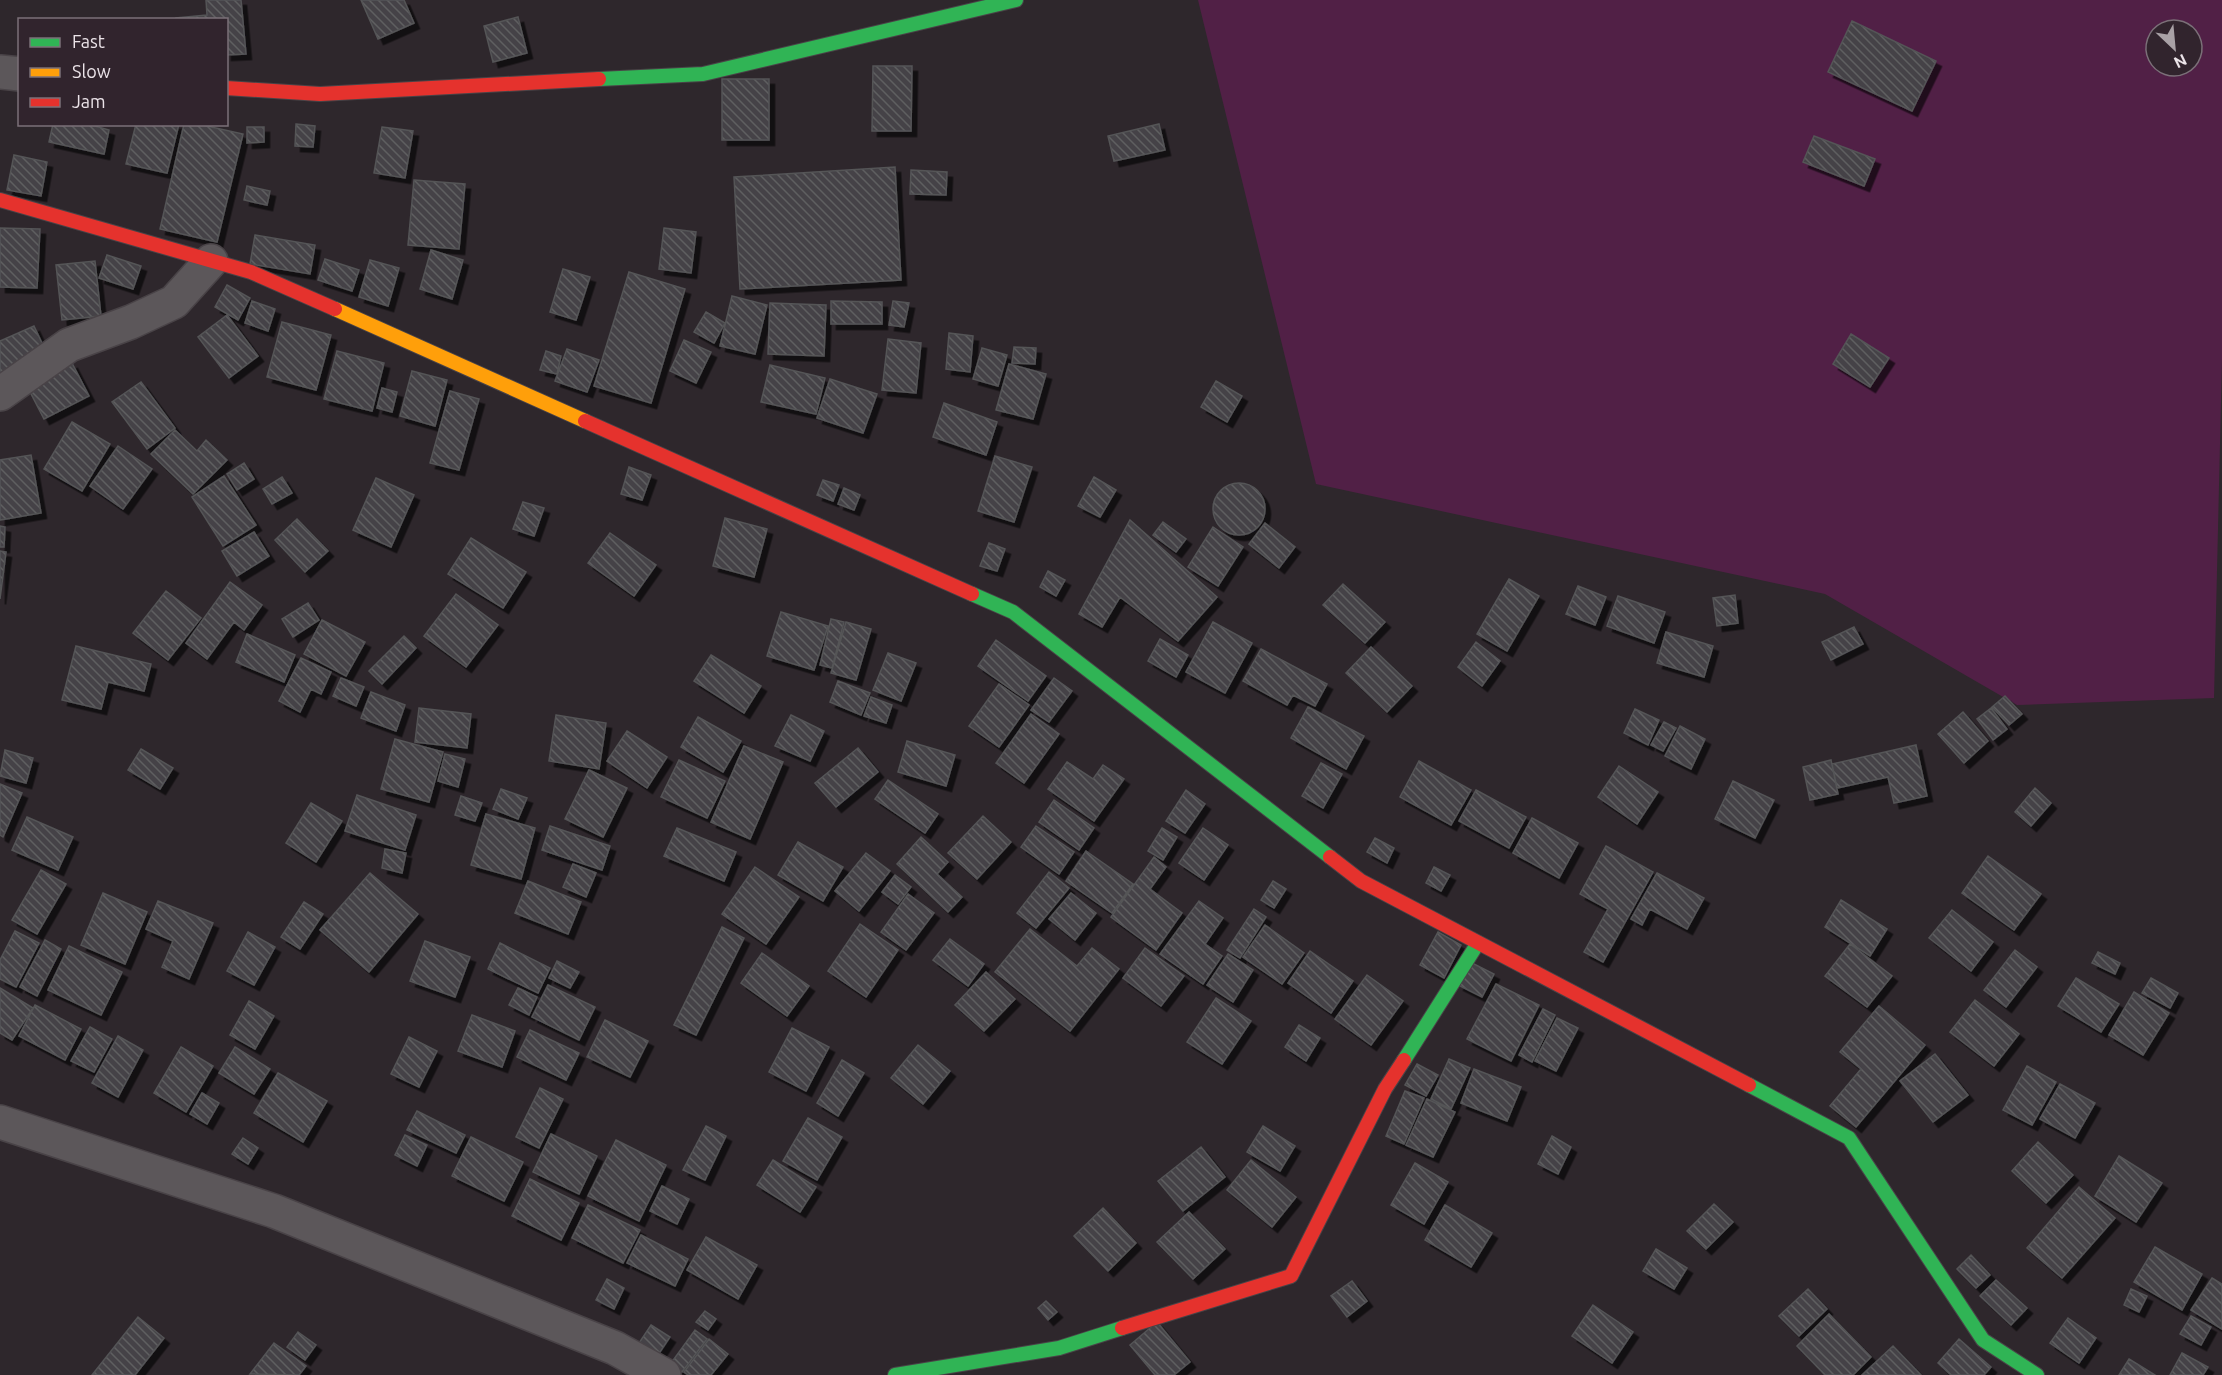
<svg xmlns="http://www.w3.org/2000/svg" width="2222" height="1375" font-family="Ubuntu,sans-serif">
<defs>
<pattern id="building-back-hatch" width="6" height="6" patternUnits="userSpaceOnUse" patternTransform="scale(1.5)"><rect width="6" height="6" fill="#444346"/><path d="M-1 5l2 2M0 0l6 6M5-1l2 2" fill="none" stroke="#5f5e61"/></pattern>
<filter id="shadow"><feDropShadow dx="5.5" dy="5.5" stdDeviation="0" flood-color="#0009"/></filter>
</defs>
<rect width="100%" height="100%" fill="#2e272c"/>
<path fill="#512046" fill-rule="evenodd" d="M1198 0H2222V359L2214 698 2017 705 1825 594 1316 484ZM2156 30H2192V66H2156Z"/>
<path fill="url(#building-back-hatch)" stroke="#545457" stroke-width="1.5" filter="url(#shadow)" d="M206 0H241L246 54 226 55V20H176V18L207 15Z
M361 0H404L414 23 378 39Z
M518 17 527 53 493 62 484 26Z
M1852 21 1936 61 1912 111 1828 72Z
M873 66H912L911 131H872Z
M722 79H769V140H722Z
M53 124H88L109 130 104 154 49 142Z
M136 124H179L167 173 126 164Z
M184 124H198L243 134 217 242 160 229Z
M296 124 315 126 313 147 295 146Z
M1159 124 1165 150 1114 161 1108 136Z
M247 127H264V142L247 143Z
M382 127 413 131 405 178 374 173Z
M1814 136 1875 159 1864 186 1803 162Z
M14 155 47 162 41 196 7 190Z
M895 167 901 280 740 289 734 177Z
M911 170 947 172 946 195 910 194Z
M414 180 465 184 459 249 408 245Z
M247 186 270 191 267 205 244 200Z
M0 228 40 229 37 288 0 287Z
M664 228 696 232 691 273 659 269Z
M255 235 315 245 310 274 250 264Z
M431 250 463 260 452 299 420 289Z
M107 255 141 266 133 289 99 278Z
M325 259 359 270 352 291 318 280Z
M370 260 399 268 388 306 359 297Z
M95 261 101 316 62 320 56 265Z
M563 269 590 277 576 320 550 312Z
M629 272 685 289 651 403 594 386Z
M227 285 250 298 238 320 215 307Z
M732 296 767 305 755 354 720 346Z
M252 301 275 309 268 331 245 323Z
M831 301 882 302V324H831Z
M893 301 909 303 904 327 889 325Z
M770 303 826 305 824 356 768 354Z
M706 312 725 323 714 343 694 332Z
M227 315 258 356 229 378 198 337Z
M282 322 331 335 316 390 267 377Z
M34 326 47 354 0 375V341Z
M949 333 973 336 970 372 946 369Z
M1851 334 1889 358 1870 387 1833 364Z
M888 339 921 343 916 393 882 390Z
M684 340 711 352 696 383 670 371Z
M1014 347 1036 348 1035 364 1012 363Z
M982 348 1007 355 998 386 973 379Z
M567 349 599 360 587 392 555 381Z
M337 351 384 363 372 411 324 399Z
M546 351 561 356 557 374 540 370Z
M72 363 89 396 44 419 27 386Z
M1009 364 1046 374 1033 419 996 410Z
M770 365 825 378 816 414 761 402Z
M412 371 447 380 435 426 400 416Z
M830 379 877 394 863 433 817 418Z
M1216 381 1242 396 1227 422 1201 407Z
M141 382 175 428 147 449 112 402Z
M382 388 397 392 392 412 377 408Z
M450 391 479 399 459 470 430 463Z
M944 403 997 422 986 455 933 437Z
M72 422 110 444 82 491 44 469Z
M175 430 197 451 206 440 227 460 193 494 151 454Z
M118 446 152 469 123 509 90 486Z
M31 455 41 513 0 520V460Z
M995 456 1032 467 1014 522 978 511Z
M244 463 254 479 237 490 227 474Z
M629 467 651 475 642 500 621 494Z
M224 476 256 525 223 546 192 497Z
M282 477 292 493 272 504 263 489Z
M1094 477 1116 490 1100 517 1078 506Z
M376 478 414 495 391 547 353 530Z
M823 480 839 485 833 501 817 495Z
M1213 509a26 26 0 1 1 52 0a26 26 0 1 1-52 0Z
M844 488 860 495 854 510 838 504Z
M523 502 544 508 534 536 513 529Z
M725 518 767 529 754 577 713 566Z
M297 519 328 551 305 572 275 540Z
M1130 520 1217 597 1178 641 1120 597 1102 627 1079 614Z
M1163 522 1186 539 1176 552 1153 535Z
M1265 523 1295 547 1279 568 1249 544Z
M0 526 5 527 4 547H0Z
M1213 527 1243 547 1218 586 1188 567Z
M254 532 269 556 237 576 222 551Z
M610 533 656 565 634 596 588 563Z
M471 538 526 572 503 608 448 574Z
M989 543 1005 549 997 571 980 566Z
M0 551 6 552 0 599Z
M1048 571 1065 580 1056 596 1040 587Z
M1509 579 1539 596 1507 651 1477 634Z
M230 582 262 605 244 630 234 622 207 659 186 643Z
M1343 584 1385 622 1365 643 1323 605Z
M1578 586 1606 597 1595 625 1566 614Z
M166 591 201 618 168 660 133 633Z
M456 594 498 625 466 667 424 636Z
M1735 595 1738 623 1717 626 1713 598Z
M1618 596 1665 612 1654 643 1607 626Z
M308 603 319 620 293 637 282 619Z
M781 612 828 626 814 670 767 656Z
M831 619 844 622 832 668 820 665Z
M322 620 365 642 346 676 304 654Z
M846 622 871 629 856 680 831 673Z
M1213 622 1252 643 1225 693 1186 672Z
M1854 627 1863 644 1831 660 1822 642Z
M1666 632 1713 646 1704 677 1657 663Z
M247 634 295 655 284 682 236 662Z
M404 636 416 648 382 684 369 671Z
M1160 639 1188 655 1176 677 1148 661Z
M996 640 1046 676 1028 701 978 666Z
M1476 642 1500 661 1482 686 1458 667Z
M76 646 151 664 144 691 108 682 101 709 62 700Z
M1371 647 1412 686 1387 712 1346 673Z
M1261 649 1327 684 1315 706 1293 695 1287 705 1243 681Z
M888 653 916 663 901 701 873 690Z
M711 655 761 686 744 713 694 681Z
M301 658 331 672 321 694 311 689 300 712 279 701Z
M341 678 364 687 356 706 333 696Z
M1054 678 1072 691 1049 722 1031 710Z
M838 681 870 693 861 715 830 702Z
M999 684 1029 705 999 747 969 726Z
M371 692 405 705 396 731 361 718Z
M2005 696 2022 714 2009 725 1992 707Z
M871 697 892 705 886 723 864 716Z
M1308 707 1364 736 1346 769 1291 738Z
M419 708 471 714 467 748 415 742Z
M1991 708 2007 729 1993 740 1977 719Z
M1635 709 1659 720 1648 745 1624 733Z
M1963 712 1988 741 1964 763 1938 734Z
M1031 714 1059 734 1024 783 996 763Z
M556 715 606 723 599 769 549 761Z
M791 715 824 731 810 761 775 746Z
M698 717 741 741 723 772 681 747Z
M1664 722 1676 728 1663 751 1651 745Z
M1680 726 1705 739 1691 769 1665 756Z
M627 731 667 757 647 788 607 761Z
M395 739 443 752 429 802 381 789Z
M907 741 955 755 946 786 898 772Z
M1916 745 1927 796 1894 803 1888 777 1837 788 1832 764Z
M744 746 783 762 750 839 711 822Z
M858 748 878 772 836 807 815 783Z
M141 749 173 768 160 789 128 770Z
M5 750 33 758 26 783 0 776Z
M445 754 465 759 458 787 438 781Z
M679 760 725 781 707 818 661 797Z
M1831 760 1838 794 1810 800 1803 767Z
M1419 761 1471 790 1451 825 1400 797Z
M1067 762 1093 779 1103 765 1124 779 1094 821 1048 789Z
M1321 763 1342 774 1323 808 1302 796Z
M1619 766 1658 792 1637 824 1598 797Z
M589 770 627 788 603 837 565 819Z
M888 780 938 814 925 833 875 799Z
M1733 781 1774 800 1755 838 1715 819Z
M0 784 22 793 3 837 0 835Z
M2035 788 2051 803 2031 826 2015 812Z
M501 789 527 798 518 819 493 809Z
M1186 790 1205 804 1185 833 1166 821Z
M1476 790 1526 817 1509 848 1459 821Z
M357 795 416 815 405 850 345 831Z
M461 796 482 803 475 821 455 815Z
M1054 800 1094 828 1079 850 1039 822Z
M311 803 342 821 316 862 286 843Z
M486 814 535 828 521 879 471 865Z
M983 816 1011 842 977 879 948 853Z
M27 817 73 837 58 870 12 850Z
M1532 818 1578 843 1559 878 1513 853Z
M550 826 610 846 602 870 542 850Z
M1036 826 1074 852 1059 874 1021 847Z
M677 828 736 852 724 881 664 856Z
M1162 828 1177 837 1163 860 1148 851Z
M1203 828 1228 845 1204 880 1179 863Z
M921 837 948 862 937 874 962 897 948 912 897 864Z
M1375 838 1394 848 1387 863 1367 852Z
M798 842 843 867 823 901 778 875Z
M1606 846 1653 872 1603 962 1584 952 1608 909 1580 894Z
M385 849 406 853 402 873 382 868Z
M1086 851 1133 884 1112 913 1066 881Z
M866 853 890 871 859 911 835 891Z
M1988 856 2041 894 2014 930 1962 893Z
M1154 857 1166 867 1150 889 1182 913 1156 950 1111 917Z
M573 864 596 873 586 897 563 887Z
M755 867 799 897 766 944 722 914Z
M1434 867 1450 875 1441 891 1426 883Z
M41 870 66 884 37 934 12 920Z
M1049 872 1069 888 1036 928 1017 913Z
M370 873 418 914 369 972 320 930Z
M1657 873 1704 898 1687 929 1650 909 1642 925 1631 919Z
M895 875 911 887 898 904 882 892Z
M528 881 581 902 568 934 515 913Z
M1273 881 1286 889 1274 908 1261 900Z
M103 893 147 912 125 964 81 945Z
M1071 893 1096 913 1075 940 1049 919Z
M908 894 934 913 906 950 881 932Z
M1841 900 1887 929 1870 956 1825 927Z
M158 901 213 923 189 979 162 967 173 941 146 929Z
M1199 901 1223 918 1205 944 1222 956 1203 984 1160 954Z
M304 902 323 914 300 949 281 937Z
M1254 909 1266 917 1240 958 1227 950Z
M1952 910 1993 942 1971 971 1929 938Z
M860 924 898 950 866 997 828 971Z
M1265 925 1304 953 1282 984 1243 957Z
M722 927 744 938 696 1035 674 1025Z
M1030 929 1077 966 1092 948 1119 969 1070 1031 995 972Z
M15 931 39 943 16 987 0 979V960Z
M248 932 275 947 254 985 227 971Z
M1438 932 1461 945 1444 978 1420 965Z
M950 939 984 964 968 986 933 960Z
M45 940 61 949 37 996 20 987Z
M425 941 470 957 455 997 410 981Z
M500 943 550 968 538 993 488 969Z
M1850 944 1892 976 1867 1007 1825 976Z
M69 946 122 972 101 1015 48 990Z
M1145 948 1184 976 1161 1006 1123 978Z
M2015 950 2037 967 2006 1007 1984 990Z
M1310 951 1353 981 1331 1013 1288 983Z
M2098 952 2120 963 2115 974 2092 963Z
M762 953 809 986 787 1016 741 983Z
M1228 954 1253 970 1233 1002 1207 985Z
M557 961 579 972 570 988 549 978Z
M1470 962 1494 974 1482 997 1458 985Z
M986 972 1015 999 984 1031 955 1005Z
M1367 975 1403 1001 1371 1045 1335 1019Z
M2076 978 2119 1004 2101 1032 2058 1006Z
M2151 978 2178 993 2170 1008 2142 993Z
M1496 984 1539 1005 1511 1061 1467 1039Z
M548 985 595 1007 579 1040 532 1017Z
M0 988 33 1008 12 1040 0 1033Z
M518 988 537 997 529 1015 509 1005Z
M2134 992 2169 1013 2143 1055 2109 1035Z
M1216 998 1251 1021 1222 1064 1187 1042Z
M1975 1000 2019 1034 1994 1066 1950 1032Z
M249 1001 274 1016 255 1049 230 1035Z
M35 1005 81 1029 65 1060 19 1036Z
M1879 1006 1925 1045 1856 1127 1830 1106 1861 1069 1840 1052Z
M1543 1009 1555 1015 1532 1062 1519 1055Z
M472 1015 515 1031 502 1067 458 1051Z
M1557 1018 1578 1028 1556 1071 1535 1061Z
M605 1020 648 1041 630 1077 587 1057Z
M1299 1025 1320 1038 1306 1061 1285 1047Z
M90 1027 112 1039 94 1072 71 1061Z
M792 1028 829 1047 806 1091 769 1072Z
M530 1030 579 1053 566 1080 517 1057Z
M118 1036 143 1050 118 1097 92 1083Z
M409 1037 437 1051 419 1087 391 1074Z
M918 1045 950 1071 923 1104 891 1078Z
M181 1047 213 1066 186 1112 154 1093Z
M235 1047 270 1069 254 1094 219 1073Z
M1935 1054 1968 1095 1933 1122 1900 1081Z
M1449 1059 1470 1068 1451 1109 1431 1099Z
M842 1060 864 1073 838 1116 817 1103Z
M1417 1064 1438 1075 1426 1096 1405 1085Z
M2027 1066 2056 1082 2032 1125 2003 1110Z
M1474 1069 1521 1087 1507 1121 1461 1103Z
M278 1073 327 1101 303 1142 254 1113Z
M2060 1084 2095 1103 2075 1138 2040 1119Z
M540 1088 563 1099 539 1148 516 1137Z
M1405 1091 1424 1098 1404 1144 1386 1136Z
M202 1093 219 1103 207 1124 190 1114Z
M1427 1099 1455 1112 1433 1157 1406 1145Z
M417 1111 465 1135 456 1153 407 1130Z
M808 1118 842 1137 817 1180 783 1161Z
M706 1126 726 1136 705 1180 683 1170Z
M1263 1126 1295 1146 1280 1171 1247 1152Z
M551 1134 597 1156 579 1194 533 1172Z
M405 1135 427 1145 417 1166 395 1155Z
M1552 1136 1571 1147 1558 1174 1538 1164Z
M471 1137 523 1162 504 1201 452 1176Z
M243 1138 258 1148 248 1164 232 1154Z
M616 1140 666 1165 639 1221 588 1196Z
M2038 1142 2073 1175 2046 1203 2012 1171Z
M1201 1147 1225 1177 1183 1211 1158 1181Z
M2119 1156 2162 1183 2136 1222 2095 1196Z
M773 1160 816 1187 800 1212 757 1185Z
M1251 1160 1296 1197 1272 1227 1227 1190Z
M1415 1163 1448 1182 1424 1224 1391 1205Z
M530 1179 579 1203 561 1240 512 1216Z
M662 1186 689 1199 677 1224 650 1211Z
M2079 1187 2115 1218 2062 1278 2027 1248Z
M1714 1204 1733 1222 1706 1249 1687 1231Z
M588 1205 640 1230 623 1263 572 1238Z
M1445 1205 1492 1233 1471 1267 1425 1240Z
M1103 1208 1136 1243 1108 1271 1074 1236Z
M1189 1212 1225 1249 1193 1279 1157 1242Z
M641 1235 688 1259 675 1286 627 1263Z
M706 1237 757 1265 738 1299 687 1270Z
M2155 1247 2202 1274 2182 1310 2134 1282Z
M1656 1249 1687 1268 1674 1289 1643 1271Z
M1971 1255 1990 1275 1976 1288 1957 1269Z
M2212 1278 2222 1284V1329L2191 1310Z
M607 1279 624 1288 614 1309 596 1300Z
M1996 1280 2027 1308 2011 1325 1980 1296Z
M1352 1281 1367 1301 1347 1317 1331 1296Z
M1808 1289 1827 1309 1799 1336 1779 1316Z
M2131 1289 2147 1296 2139 1312 2124 1305Z
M1046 1301 1057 1312 1048 1320 1038 1308Z
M1593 1305 1633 1332 1612 1363 1572 1336Z
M705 1311 716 1319 708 1330 696 1322Z
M1829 1314 1871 1357 1853 1375H1825L1797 1346Z
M2191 1316 2211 1327 2201 1345 2180 1334Z
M138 1317 164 1338 135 1375H92Z
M2068 1318 2096 1338 2079 1363 2050 1343Z
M1157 1322 1190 1362 1174 1375H1155L1130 1345Z
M651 1325 670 1337 658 1355 639 1343Z
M695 1330 707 1339 682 1372 671 1363Z
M298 1332 316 1345 305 1360 287 1347Z
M709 1339 728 1354 711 1375H688L684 1372Z
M1959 1339 1991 1367 1984 1375H1951L1938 1363Z
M274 1343 306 1366 299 1375 250 1374Z
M1893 1346 1921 1375H1862Z
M2182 1353 2208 1367 2203 1375H2170Z
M2129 1359 2155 1375H2119Z"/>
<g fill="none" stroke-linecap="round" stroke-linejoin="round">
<g stroke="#494347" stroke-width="36">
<path id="street" d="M0 72 20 74
M0 394 69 345 131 322 174 302 211 261
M0 1122 274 1211 615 1348 664 1375"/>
</g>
<g stroke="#494347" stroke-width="16">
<path id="fast" d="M599 79 703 74 1016 0
M972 594 1013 612 1330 857
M1404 1060 1478 943
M1749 1085 1849 1138 1983 1340 2037 1375
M895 1375 1059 1348 1122 1328"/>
</g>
<g stroke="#494347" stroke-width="16">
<path id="slow" d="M335 309 585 421"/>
</g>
<g stroke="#494347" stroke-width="16">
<path id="jam" d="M226 88 320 94 599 79
M0 200 251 272 335 309
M585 421 972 594
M1330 857 1361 881 1749 1085
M1122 1328 1291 1276 1385 1089 1404 1060"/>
</g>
<use href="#street" stroke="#5c575a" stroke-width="33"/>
<use href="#fast" stroke="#30b455" stroke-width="14"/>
<use href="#slow" stroke="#ff9f0a" stroke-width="14"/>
<use href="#jam" stroke="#e5322d" stroke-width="14"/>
</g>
<rect x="18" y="18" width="210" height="108" fill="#31242d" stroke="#7b7078" stroke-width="1.5"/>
<rect x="30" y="38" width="30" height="9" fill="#30b455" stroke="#7b7078" stroke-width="1.5"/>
<text x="72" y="48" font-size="18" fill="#ebe3e8">Fast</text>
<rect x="30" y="68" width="30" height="9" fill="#ff9f0a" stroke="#7b7078" stroke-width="1.5"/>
<text x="72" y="78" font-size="18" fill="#ebe3e8">Slow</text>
<rect x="30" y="98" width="30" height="9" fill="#e5322d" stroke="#7b7078" stroke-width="1.5"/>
<text x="72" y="108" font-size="18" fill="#ebe3e8">Jam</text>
<g transform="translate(2174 48) rotate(154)"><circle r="28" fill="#31242d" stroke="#7b7078" stroke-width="1.5"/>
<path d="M0-4.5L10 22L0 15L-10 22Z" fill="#a9a1a6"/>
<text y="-9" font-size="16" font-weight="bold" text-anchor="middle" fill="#ebe3e8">N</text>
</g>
</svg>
